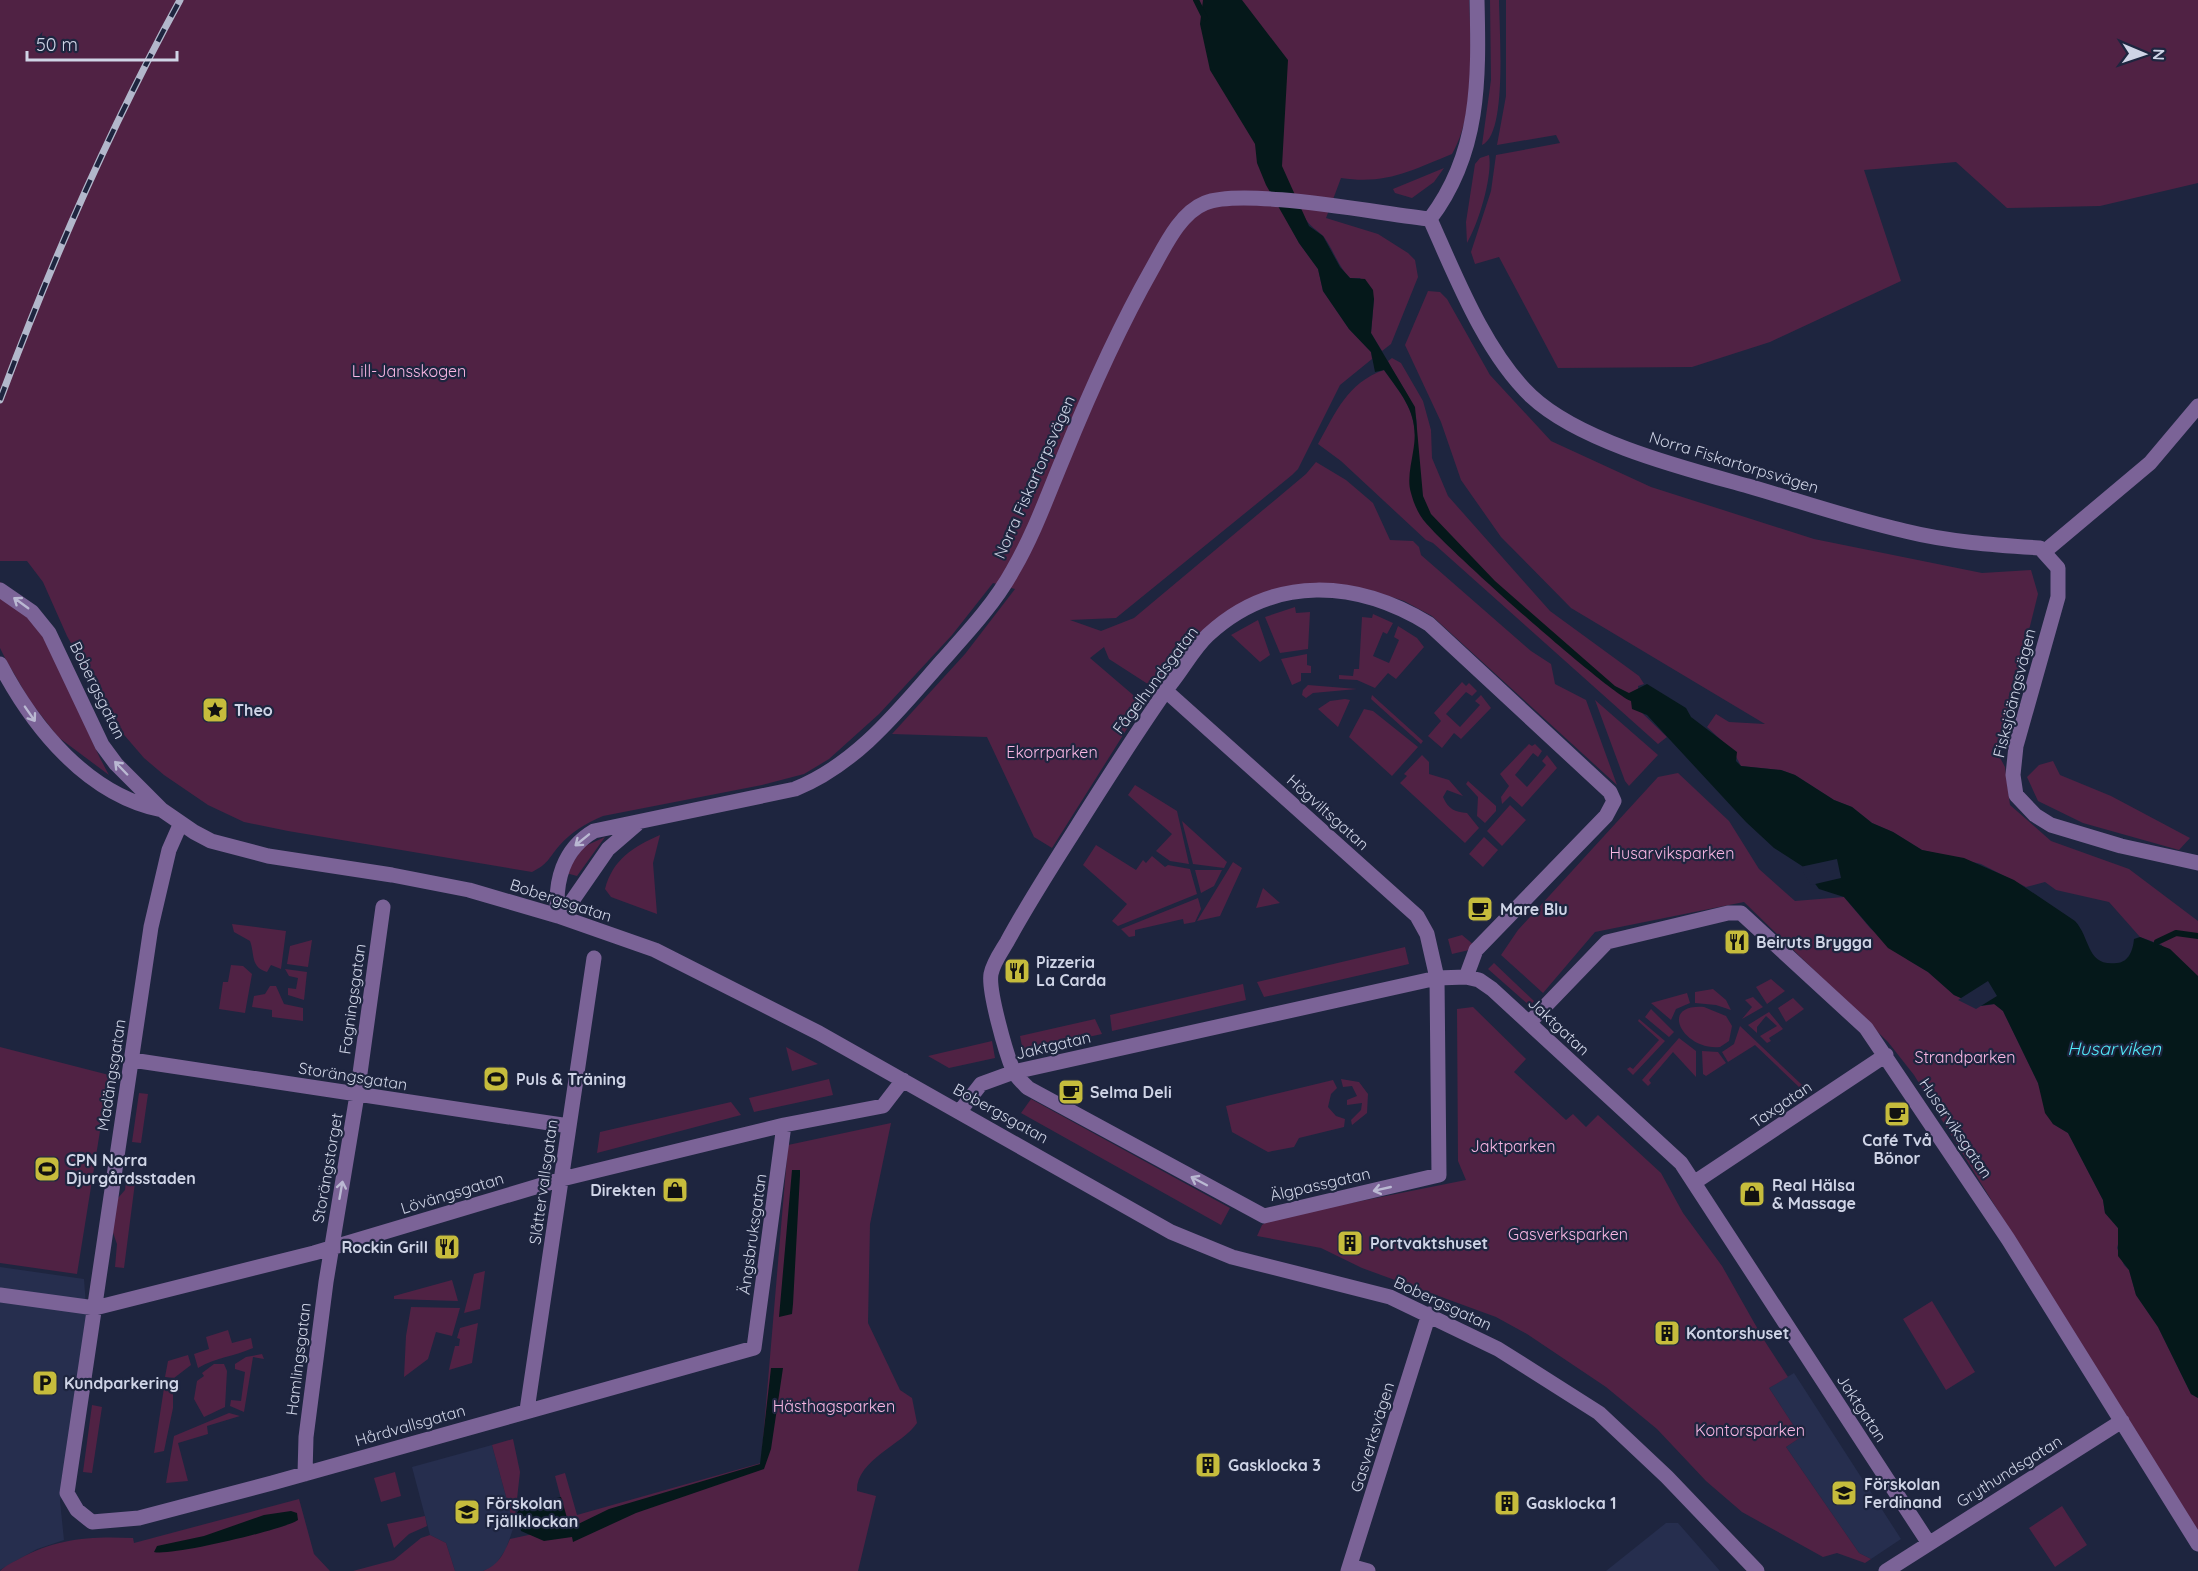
<svg xmlns="http://www.w3.org/2000/svg" width="2198" height="1571" font-family="Quicksand,sans-serif">
<rect width="100%" height="100%" fill="#1e253f"/>
<path fill="#262e4e" d="M0 1267 84 1279 87 1319 60 1501 64 1540 37 1549 0 1570Z
M1794 1373 1901 1539 1871 1559 1859 1553 1786 1447 1801 1437 1769 1388Z
M492 1445 514 1526 506 1549 494 1567 483 1571H455L446 1543 430 1535 412 1467Z
M1666 1523H1678L1720 1571H1606Z"/>
<path fill="#502244" d="M0 0H1469C1471 46 1476 113 1452 154 1412 170 1387 185 1341 178L1326 218 1378 234 1408 253 1415 260 1418 277 1391 344 1382 351 1371 333 1374 299 1360 278H1350C1338 266 1334 251 1324 237 1317 229 1309 227 1304 216L1284 215 1299 243 1318 269 1323 291 1349 329 1371 352 1372 359 1340 385 1298 469 1292 475 1116 618 1070 620 1101 631 1134 618 1306 474 1316 462 1346 480 1373 503 1390 540 1413 541 1419 547 1421 555 1531 651 1551 664 1555 684 1586 700 1617 785 1432 616 1404 601 1370 590 1345 586 1227 613 1171 661 1154 688 1109 659 1104 647 1090 658 1139 700 1137 713 1052 848 1034 837 987 737 892 734 965 654 1015 589 993 583 952 635 879 714 829 759 804 774 762 785 603 816C586 823 571 832 559 846 548 859 548 864 532 872L288 831 244 822 208 805 164 775 144 758 119 729 67 636 43 582 27 561H0Z
M1490 0H1499C1499 26 1508 135 1482 145L1491 80Z
M1506 0H2198V183L2100 206 2007 208 1956 162 1864 170 1901 281 1770 342 1692 367 1558 368 1499 257 1475 264 1471 252 1491 191 1496 155 1560 143 1556 135 1497 145 1506 96Z
M1489 155C1493 176 1478 225 1467 243L1466 222 1475 164 1480 158Z
M1444 168 1434 182 1412 198 1395 193 1393 189Z
M1428 291 1440 292 1447 299 1490 375 1551 441 1651 487 1814 539 1982 573 2031 570 2038 594 1998 754 2005 767 2010 805 2051 841 2129 869 2198 921V1167L2162 945 2140 937 2109 902 2056 890 2045 882 2026 887 1981 864 1922 850 1893 832 1872 823 1852 807 1834 800 1795 775 1781 770 1741 766 1733 751 1707 727 1716 714 1729 722 1765 724 1571 608 1501 537 1461 480 1441 422 1405 345Z
M1392 358 1401 363 1423 401 1431 430 1432 458 1448 496 1550 611 1639 676 1644 684 1638 686 1641 712 1667 737 1658 744 1433 543 1426 540 1341 461 1318 444C1336 412 1347 383 1384 370 1399 391 1415 409 1415 436 1424 410 1398 383 1388 361Z
M0 582C42 602 84 732 109 775L58 737 30 701 6 660 0 648Z
M1295 607 1296 613 1310 612 1308 649 1280 653 1265 617Z
M1373 614 1393 623 1387 634 1383 632 1373 656 1389 663 1399 640 1394 637 1398 626 1417 638 1424 647 1396 679 1388 673 1375 688 1357 680 1339 679V675L1353 676 1354 669H1359L1362 617 1372 618Z
M1258 620 1270 655 1260 662 1231 635Z
M1307 654V665L1311 666V673H1301V681L1292 685 1281 659Z
M1462 682 1466 686 1469 683 1477 691 1472 696 1466 692 1446 714 1460 727 1480 705 1475 701 1481 695 1491 708 1461 739 1454 733 1442 748 1428 736 1441 721 1434 713Z
M1308 685 1357 689 1313 693 1306 698 1302 695 1303 690Z
M1372 695 1423 741 1421 744 1371 699Z
M1345 699 1350 700 1338 727 1318 709 1330 701Z
M1595 700 1658 755 1629 786 1625 781Z
M1364 709 1373 711 1418 747 1392 776 1349 737Z
M1529 744 1532 746 1535 744 1542 751 1538 757 1533 753 1515 775 1527 787 1546 765 1542 761 1547 755 1557 768 1522 807 1510 796 1502 804 1501 797 1509 786 1500 774Z
M1422 755 1429 762V774L1449 780 1463 796 1447 790 1443 797C1448 809 1455 812 1467 813L1479 828 1465 843 1400 783 1407 776 1404 774Z
M2053 761 2060 775 2111 796 2190 838 2179 850 2083 823 2038 801 2027 777 2039 765Z
M1678 773 1729 821 1759 869 1795 901 1844 897 1870 928 1908 960 1928 972 1954 995 1982 1006 1995 1004 2003 1011 2038 1083 2053 1124 2068 1133 2103 1200 2105 1213 2118 1228 2120 1237 2117 1248 2124 1265 2129 1270 2136 1295 2158 1327 2191 1394 2198 1398V1534L1914 1075 1888 1042 1744 902 1595 932 1543 993 1501 955 1518 930 1658 777Z
M1468 781 1496 806V811L1485 823 1477 816 1478 797 1466 784Z
M1135 785 1177 811 1189 864 1170 861 1156 851 1172 834 1128 795Z
M1510 805 1526 820 1502 846 1487 831Z
M1182 821 1227 862 1224 868 1193 864Z
M660 835 653 863 657 914 611 897 605 889C613 859 633 847 660 835Z
M605 837 577 876 566 873 583 847Z
M1484 837 1498 850 1483 867 1469 854Z
M1096 845 1136 870 1143 860 1146 863 1152 856 1165 867 1168 865 1190 869 1197 894 1118 926 1112 921 1127 904 1083 865Z
M1233 862 1242 868 1220 916 1197 921Z
M1195 870H1222L1214 886 1201 893Z
M1263 888 1280 903 1256 908Z
M1198 898 1201 909 1195 922 1184 924 1183 919 1135 930V936L1129 937 1121 929Z
M232 924 286 931 281 969 271 965 267 972C250 967 255 954 250 941L234 932Z
M1462 935 1474 945 1469 950 1452 954 1448 939Z
M312 940 308 967 287 964 290 946Z
M1405 947 1409 964 1264 997 1257 982Z
M1494 963 1534 1001 1530 1006 1488 969Z
M231 965 243 966 252 974 245 1013 219 1009 223 982H228Z
M285 969 307 972 304 1000 288 995V988L296 989 298 978 289 976Z
M1771 979 1785 991 1767 1004 1756 987Z
M1243 984 1246 1000 1112 1031 1110 1015Z
M270 986H276L284 1004 303 1008V1021L272 1017V1010L252 1007 254 996 265 994Z
M1713 989 1726 1000 1731 1010 1716 1005 1695 1003V992Z
M1687 993 1690 1003 1676 1009 1671 1020 1651 1003Z
M1753 997 1763 1007 1742 1019 1752 1007 1745 1000Z
M1793 998 1804 1009 1786 1022 1778 1008Z
M1473 1007 1526 1059 1514 1072 1566 1120 1573 1114 1586 1127 1598 1115 1661 1173 1683 1213 1722 1266 1764 1340 1788 1377 1769 1388 1801 1437 1786 1447 1859 1553 1871 1559 1865 1563 1837 1553 1823 1557 1742 1512 1706 1481 1657 1429 1606 1387 1527 1334 1496 1317 1362 1268 1321 1248 1257 1236 1262 1225 1271 1219 1466 1180 1458 1161 1457 1009Z
M1704 1007 1726 1016 1732 1026 1729 1041 1720 1047C1684 1051 1657 1004 1704 1007Z
M1651 1009 1674 1032 1669 1037 1645 1017Z
M1769 1012 1783 1029 1769 1038 1771 1041 1767 1043 1760 1036 1777 1026 1766 1016 1757 1027V1033L1748 1025Z
M1095 1019 1102 1034 1023 1051 1020 1036Z
M1639 1019 1665 1041 1633 1075 1627 1069 1630 1067 1633 1069 1659 1040 1638 1021Z
M1740 1026 1801 1084 1802 1085 1799 1087 1755 1045 1728 1062 1722 1052 1734 1044Z
M1679 1038 1696 1051V1077L1673 1052 1649 1080 1651 1083 1648 1086 1642 1080Z
M992 1041 995 1058 949 1068 928 1056Z
M0 1047 109 1075 77 1274 0 1263Z
M786 1047 818 1064 792 1071Z
M1702 1051 1718 1052 1726 1063 1706 1076 1703 1074Z
M829 1079 833 1095 754 1112 749 1098Z
M1341 1079 1359 1082 1368 1094 1367 1113 1352 1125 1351 1120 1361 1110 1362 1103 1347 1105V1100L1357 1096 1352 1086 1343 1087Z
M1333 1080 1337 1088 1331 1094 1328 1107 1336 1116 1345 1119 1344 1127 1299 1138 1294 1147 1268 1152 1232 1132 1226 1106Z
M139 1093 148 1094 141 1143 132 1142Z
M1031 1099 1230 1208 1221 1225 1021 1113Z
M731 1102 741 1115 597 1153 600 1132Z
M891 1123 870 1224 868 1323 900 1390 912 1398 917 1423C902 1445 856 1460 857 1491L876 1496 858 1571H483C499 1565 504 1553 510 1539L547 1531 566 1518 555 1476 565 1473 577 1515 761 1463 788 1145Z
M127 1174 136 1175 124 1268 115 1267 117 1244 111 1227 118 1198 125 1190Z
M485 1271 480 1309 464 1313 474 1274Z
M452 1280 458 1301 394 1299V1296Z
M1932 1301 1975 1372 1946 1390 1903 1319Z
M411 1307 460 1308 452 1336 436 1332 428 1359 404 1377 406 1336Z
M478 1323 472 1363 449 1370 455 1346H459L460 1339 457 1338 460 1328Z
M228 1330 232 1343 251 1338 253 1348C232 1357 217 1357 198 1368L194 1354 209 1349 206 1337Z
M262 1354 264 1359 253 1357 244 1412 230 1406 231 1400 241 1401 245 1372 235 1369V1364L246 1357Z
M188 1355 191 1365 174 1378 165 1377 168 1361Z
M214 1364H224L227 1371 225 1407 204 1417 194 1399 197 1381 204 1376 202 1373Z
M164 1388 173 1389V1408L164 1451 154 1453Z
M92 1405 102 1407 92 1473 83 1472Z
M229 1413 240 1416 207 1426 208 1434 178 1443 188 1481 166 1483 174 1436Z
M513 1439 520 1472 514 1526 492 1445Z
M395 1472 401 1496 381 1502 374 1478Z
M299 1499 314 1554 330 1571H0C5 1566 13 1562 19 1559 56 1538 92 1536 133 1538L134 1543Z
M2062 1506 2087 1545 2055 1567 2029 1528Z
M425 1516 427 1526 409 1534 394 1548 387 1524Z
M430 1535 446 1543 455 1571H353L394 1560 421 1538Z"/>
<path fill="#05181a" d="M1203 0H1242L1288 60 1282 166 1309 226 1323 236 1340 267 1350 278 1365 279 1373 290 1374 299 1371 333 1415 407 1423 496 1431 514 1495 581 1615 686 1629 693 1647 684 1686 708 1691 717 1737 752 1736 761 1741 766 1781 770 1795 775 1834 800 1852 807 1872 823 1893 832 1922 850 1964 858 2014 880 2075 921C2091 938 2086 967 2117 963 2129 962 2133 950 2134 939L2140 937 2170 949 2198 976V1398L2191 1394 2158 1327 2136 1295 2129 1270 2118 1256V1228L2105 1213 2103 1200 2068 1133 2053 1124 2045 1113 2038 1083 2003 1011 1994 1004 1978 1006 1954 995 1928 972 1888 948 1844 897 1819 889 1802 866 1774 848 1746 822 1647 715 1632 709 1631 701C1611 695 1436 540 1422 518 1417 511 1413 501 1411 493 1407 480 1411 465 1413 452 1420 415 1404 398 1384 370L1375 372 1371 352 1349 329 1323 291 1318 269 1299 243 1266 185 1257 163 1255 144 1210 70 1200 24Z
M792 1170H800V1175L793 1304 792 1314 779 1317Z
M771 1368H783L771 1449 764 1469 636 1513 573 1542 572 1537 544 1541 521 1531 517 1513 521 1506 561 1497 570 1528 609 1509 760 1464Z
M291 1511 297 1513 298 1520C286 1529 169 1557 154 1552L157 1546 204 1536 264 1515Z"/>
<path fill="#1e253f" d="M1837 859 1841 878 1811 885 1800 867Z
M1988 981 1997 996 1976 1009 1958 1000Z"/>
<g fill="none" stroke-linecap="round" stroke-linejoin="round">
<path stroke="#05181a" stroke-width="6" d="M1196 0 1205 18
M2157 942 2176 933 2198 936"/>
<path stroke="#7b6397" stroke-width="15" d="M1430 219C1456 277 1485 352 1531 396 1580 442 1683 468 1748 486 1800 501 1852 519 1905 531 1949 542 1995 545 2040 548L2058 568V597L2016 746 2013 775 2016 795 2035 815 2051 825 2121 846 2198 863
M1430 219C1480 153 1479 80 1477 0
M2044 552 2150 463 2198 406
M0 590 32 612 49 633 102 745 116 764 162 810 194 832 211 841 268 856 392 875 469 890 558 916 655 950 819 1033 1171 1232 1232 1257 1390 1297 1498 1349 1599 1413 1667 1477 1757 1571
M0 664C33 727 87 795 162 810
M1166 691 1417 916 1427 934 1437 978 1439 1175 1264 1216 1028 1088C1023 1083 1016 1077 1013 1070 1006 1053 988 991 991 974 993 963 1001 952 1007 942 1027 905 1050 869 1073 833 1105 782 1137 731 1172 682 1184 667 1194 648 1208 635 1274 574 1357 580 1429 624L1610 792 1614 801 1606 816 1476 950 1466 977
M180 825 169 850 151 927 67 1493 77 1510 92 1522 139 1518 272 1483 754 1348 784 1125
M558 916C554 882 563 849 594 831L795 789C857 764 899 710 942 661 967 633 995 603 1013 570 1034 534 1048 494 1064 456 1090 392 1118 329 1152 269 1165 246 1180 213 1205 203 1244 187 1381 214 1430 219
M558 916 572 901 608 849 637 824
M1529 1023 1607 942 1728 913H1741L1866 1028 2008 1239 2198 1544
M132 1060 569 1126
M960 1111 981 1084 1014 1072 1437 978 1466 977 1479 980 1492 989 1681 1163 1928 1542
M1695 1182 1886 1055
M0 1295 95 1308 314 1253 562 1179 784 1125 883 1106 903 1080
M527 1410 594 958
M305 1474 306 1437 326 1282 357 1095 383 907
M1350 1566 1368 1571
M1348 1571 1429 1314
M1886 1571 2122 1421"/>
<g stroke="#b2b7cb" stroke-width="7">
<path id="rail" d="M0 400C51 263 110 128 180 0"/>
</g>
<use href="#rail" stroke="#1e253f" stroke-width="4.5" stroke-dasharray="14" stroke-linecap="butt"/>
</g>
<defs><path id="oneway-shaft" d="M-6 0H5M1.5-3L5.5 0L1.5 3" fill="none" stroke-width="1.6" stroke-linecap="round" stroke-linejoin="round" transform="scale(1.5)"/></defs>
<g stroke="#bab8d2">
<use href="#oneway-shaft" transform="translate(21 603) rotate(-144)"/>
<use href="#oneway-shaft" transform="translate(30 714) rotate(55)"/>
<use href="#oneway-shaft" transform="translate(121 768) rotate(-134)"/>
<use href="#oneway-shaft" transform="translate(582 840) rotate(141)"/>
<use href="#oneway-shaft" transform="translate(1199 1181) rotate(-152)"/>
<use href="#oneway-shaft" transform="translate(1382 1189) rotate(167)"/>
<use href="#oneway-shaft" transform="translate(341 1190) rotate(-80)"/>
</g>
<defs>
<g id="sight-square" transform="scale(1.35)"><rect x="-9" y="-9" width="18" height="18" rx="4" fill="#c6bc3c" stroke="#1e253f"/><path d="M0-6L1.8-2.2L6-1.7L2.9 1.2L3.7 5.4L0 3.3L-3.7 5.4L-2.9 1.2L-6-1.7L-1.8-2.2Z" fill="#111"/></g>
<g id="cafe-square" transform="scale(1.35)"><rect x="-9" y="-9" width="18" height="18" rx="4" fill="#c6bc3c" stroke="#1e253f"/><path d="M-5.5-4.5H6V0H3Q3 3.5 0 3.5H-2.5Q-5.5 3.5-5.5 0ZM3-3.2v2h1.7v-2ZM-6 4.5H4V6H-6Z" fill="#111"/></g>
<g id="restaurant-square" transform="scale(1.35)"><rect x="-9" y="-9" width="18" height="18" rx="4" fill="#c6bc3c" stroke="#1e253f"/><path d="M-5-6h1v4h1v-4h1v4h1v-4h1v5L-1.5 .5V6h-2V.5L-5-1ZM5-6V6H3V1.5H1.5Q1.5-4 5-6Z" fill="#111"/></g>
<g id="stadium-square" transform="scale(1.35)"><rect x="-9" y="-9" width="18" height="18" rx="4" fill="#c6bc3c" stroke="#1e253f"/><path d="M0-5a6.5 5 0 1 0 0 10a6.5 5 0 1 0 0-10ZM-3.5-1.8h7v3.6h-7Z" fill="#111"/></g>
<g id="shop-square" transform="scale(1.35)"><rect x="-9" y="-9" width="18" height="18" rx="4" fill="#c6bc3c" stroke="#1e253f"/><path d="M-5-2.5h2.3a2.7 3.5 0 0 1 5.4 0H5L5.5 6h-11ZM-1.5-2.5h3a1.5 2.3 0 0 0-3 0Z" fill="#111"/></g>
<g id="building-square" transform="scale(1.35)"><rect x="-9" y="-9" width="18" height="18" rx="4" fill="#c6bc3c" stroke="#1e253f"/><path d="M-4-6H4V6H1V3H-1V6H-4ZM-2.5-4.3h1.7v1.8h-1.7ZM.8-4.3h1.7v1.8H.8ZM-2.5-1h1.7V.8h-1.7ZM.8-1h1.7V.8H.8Z" fill="#111"/></g>
<g id="parking-square" transform="scale(1.35)"><rect x="-9" y="-9" width="18" height="18" rx="4" fill="#c6bc3c" stroke="#1e253f"/><path d="M-3.5-5.5H1a3.5 3.5 0 0 1 0 7H-1V5.5H-3.5ZM-1-3.4V-.6H.8a1.4 1.4 0 0 0 0-2.8Z" fill="#111"/></g>
<g id="school-square" transform="scale(1.35)"><rect x="-9" y="-9" width="18" height="18" rx="4" fill="#c6bc3c" stroke="#1e253f"/><path d="M0-5L7-2L0 1L-7-2ZM-4 1L0 2.5L4 1V4Q0 6-4 4Z" fill="#111"/></g>
</defs>
<g fill-rule="evenodd">
<use href="#sight-square" x="215" y="710"/>
<use href="#cafe-square" x="1480" y="909"/>
<use href="#restaurant-square" x="1737" y="942"/>
<use href="#restaurant-square" x="1017" y="971"/>
<use href="#stadium-square" x="496" y="1079"/>
<use href="#cafe-square" x="1071" y="1092"/>
<use href="#cafe-square" x="1897" y="1114"/>
<use href="#stadium-square" x="47" y="1169"/>
<use href="#shop-square" x="675" y="1190"/>
<use href="#shop-square" x="1752" y="1194"/>
<use href="#building-square" x="1350" y="1243"/>
<use href="#restaurant-square" x="447" y="1247"/>
<use href="#building-square" x="1667" y="1333"/>
<use href="#parking-square" x="45" y="1383"/>
<use href="#building-square" x="1208" y="1465"/>
<use href="#school-square" x="1844" y="1493"/>
<use href="#building-square" x="1507" y="1503"/>
<use href="#school-square" x="467" y="1512"/>
</g>
<g text-anchor="middle" dominant-baseline="central" stroke-width="4.5" stroke-linejoin="round" paint-order="stroke">
<g font-size="16" fill="#f9b7e4" stroke="#1e253f">
<text x="409" y="371">Lill-Jansskogen</text>
<text x="1052" y="752">Ekorrparken</text>
<text x="1672" y="853">Husarviksparken</text>
<text x="1965" y="1057">Strandparken</text>
<text x="1513" y="1146">Jaktparken</text>
<text x="1568" y="1234">Gasverksparken</text>
<text x="834" y="1406">Hästhagsparken</text>
<text x="1750" y="1430">Kontorsparken</text>
</g>
<g font-size="16" fill="#cfd4e6" stroke="#1e253f">
<text transform="translate(1734 462) rotate(17)">Norra Fiskartorpsvägen</text>
<text transform="translate(1034 477) rotate(-66)">Norra Fiskartorpsvägen</text>
<text transform="translate(1155 680) rotate(-53)">Fågelhundsgatan</text>
<text transform="translate(98 690) rotate(64)">Bobergsgatan</text>
<text transform="translate(2014 693) rotate(-76)">Fisksjöängsvägen</text>
<text transform="translate(1328 812) rotate(42)">Högviltsgatan</text>
<text transform="translate(561 900) rotate(18)">Bobergsgatan</text>
<text transform="translate(352 999) rotate(-82)">Fagningsgatan</text>
<text transform="translate(1559 1026) rotate(43)">Jaktgatan</text>
<text transform="translate(1053 1045) rotate(-13)">Jaktgatan</text>
<text transform="translate(111 1075) rotate(-81)">Madängsgatan</text>
<text transform="translate(353 1076) rotate(9)">Storängsgatan</text>
<text transform="translate(1781 1104) rotate(-34)">Taxgatan</text>
<text transform="translate(1001 1113) rotate(29)">Bobergsgatan</text>
<text transform="translate(1956 1128) rotate(56)">Husarviksgatan</text>
<text transform="translate(327 1168) rotate(-80)">Storängstorget</text>
<text transform="translate(543 1182) rotate(-82)">Slåttervallsgatan</text>
<text transform="translate(1320 1184) rotate(-13)">Älgpassgatan</text>
<text transform="translate(452 1193) rotate(-17)">Lövängsgatan</text>
<text transform="translate(752 1234) rotate(-82)">Ängsbruksgatan</text>
<text transform="translate(1443 1303) rotate(25)">Bobergsgatan</text>
<text transform="translate(298 1359) rotate(-83)">Hamlingsgatan</text>
<text transform="translate(1862 1408) rotate(57)">Jaktgatan</text>
<text transform="translate(410 1425) rotate(-16)">Hårdvallsgatan</text>
<text transform="translate(1372 1437) rotate(-73)">Gasverksvägen</text>
<text transform="translate(2009 1471) rotate(-32)">Grythundsgatan</text>
</g>
<g font-size="16" font-weight="bold" fill="#cfd4e6" stroke="#1e253f" text-anchor="start">
<text x="234" y="710">Theo</text>
<text x="1500" y="909">Mare Blu</text>
<text x="1756" y="942">Beiruts Brygga</text>
<text x="1036" y="962">Pizzeria<tspan x="1036" dy="18">La Carda</tspan></text>
<text x="516" y="1079">Puls &amp; Träning</text>
<text x="1090" y="1092">Selma Deli</text>
<text x="1897" y="1140" text-anchor="middle">Café Två<tspan x="1897" dy="18">Bönor</tspan></text>
<text x="66" y="1160">CPN Norra<tspan x="66" dy="18">Djurgårdsstaden</tspan></text>
<text x="1772" y="1185">Real Hälsa<tspan x="1772" dy="18">&amp; Massage</tspan></text>
<text x="656" y="1190" text-anchor="end">Direkten</text>
<text x="1370" y="1243">Portvaktshuset</text>
<text x="428" y="1247" text-anchor="end">Rockin Grill</text>
<text x="1686" y="1333">Kontorshuset</text>
<text x="64" y="1383">Kundparkering</text>
<text x="1228" y="1465">Gasklocka 3</text>
<text x="1864" y="1484">Förskolan<tspan x="1864" dy="18">Ferdinand</tspan></text>
<text x="486" y="1503">Förskolan<tspan x="486" dy="18">Fjällklockan</tspan></text>
<text x="1526" y="1503">Gasklocka 1</text>
</g>
<g font-size="18" font-style="italic" fill="#52eafa" stroke="#1e253f">
<text x="2114" y="1048">Husarviken</text>
</g>
</g>
<g transform="translate(2144 54) rotate(92)" stroke="#1e253f" stroke-width="4.5" paint-order="stroke">
<path d="M0-4.5L10 22L0 15L-10 22Z" fill="#cfd4e6"/>
<text y="-9" font-size="16" font-weight="bold" text-anchor="middle" fill="#cfd4e6">N</text>
</g>
<path d="M27 51v9h150v-9" fill="none" stroke="#cfd4e6" stroke-width="3"/>
<text x="36" y="51" font-size="18" fill="#cfd4e6" stroke="#1e253f" stroke-width="4.5" paint-order="stroke">50 m</text>
</svg>
